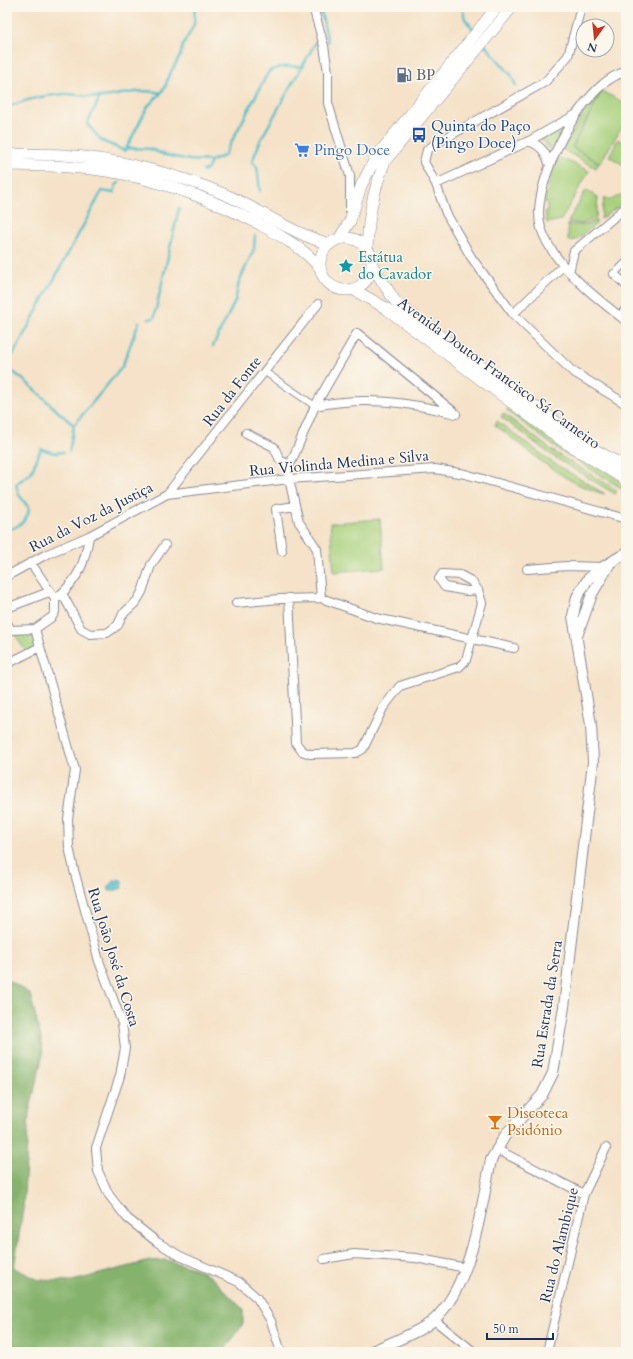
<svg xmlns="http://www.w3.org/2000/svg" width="633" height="1359" font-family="Cardo,serif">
<rect width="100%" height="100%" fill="#fbf7ec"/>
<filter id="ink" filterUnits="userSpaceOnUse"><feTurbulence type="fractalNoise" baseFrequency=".025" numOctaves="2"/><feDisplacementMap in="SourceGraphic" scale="8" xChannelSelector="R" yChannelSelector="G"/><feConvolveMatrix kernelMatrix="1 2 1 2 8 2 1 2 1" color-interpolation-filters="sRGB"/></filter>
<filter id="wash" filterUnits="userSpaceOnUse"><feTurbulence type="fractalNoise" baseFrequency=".012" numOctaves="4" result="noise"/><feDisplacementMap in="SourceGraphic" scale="16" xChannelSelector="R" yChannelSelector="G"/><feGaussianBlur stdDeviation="0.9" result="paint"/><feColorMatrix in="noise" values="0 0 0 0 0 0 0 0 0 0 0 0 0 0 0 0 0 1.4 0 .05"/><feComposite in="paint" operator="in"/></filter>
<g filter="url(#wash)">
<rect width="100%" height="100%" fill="#f5e2c8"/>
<path fill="#a7d07c" stroke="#61806d" d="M601 91 573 146 602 91 626 104V120L600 163 572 147 599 163 596 168 563 150 586 107Z
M565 125 550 150 544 141 539 138Z
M618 139 626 144 625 166 609 156Z
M559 157 589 171 561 220 547 223 545 211H547V203L544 202 550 179Z
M586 190 598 198 596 218 581 224 568 222Z
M626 192V201L601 219 604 199H613Z
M596 220V224L576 240 568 241V224C579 226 586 226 596 220Z
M510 406 626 485 623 489 559 450 506 410Z
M503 413 557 454 617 490 615 494 554 457 501 417Z
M497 421 552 462 605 494C563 484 528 450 495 425Z
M380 519 384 568 334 572 330 523Z
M35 629 40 647 26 652 15 635Z"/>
<path fill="#85b26c" stroke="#507065" d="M7 979 30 994 41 1038 43 1054 29 1113 23 1209 14 1268 39 1280 72 1281 150 1261 166 1260 197 1269 211 1277 243 1309V1324L224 1351 220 1352H7Z"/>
<path fill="#4fbdc9" stroke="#357694" d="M120 879 123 882 122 888 114 891H109V886L112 882Z"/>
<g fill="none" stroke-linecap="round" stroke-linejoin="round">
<path stroke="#4fbdc9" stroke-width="2.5" d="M320 7 328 42
M462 7 465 19 474 30
M485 45 511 75 516 86
M100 97 87 124 102 141 125 151 148 106 161 93 166 85 168 77 180 56 183 45 194 25 195 7
M7 103 13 105C28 99 49 95 65 94 78 94 90 98 102 97 122 95 143 88 161 93
M126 148 150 149 165 155 189 160 211 161 224 156 269 71 281 67 304 66
M203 171 208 169 211 161
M260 191 257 167 252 162 261 139 317 40
M149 319 154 318 179 208
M213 346 235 301 239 282 254 249 255 236
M74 425 122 367 139 322
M69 452 74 425C51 408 34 385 10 370L9 362 102 191 114 193 116 185 119 183
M7 530C19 527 28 520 29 508L19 495 16 484 31 473 41 449 55 453 63 452"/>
</g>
</g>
<g filter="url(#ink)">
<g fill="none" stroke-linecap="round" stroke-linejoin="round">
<g stroke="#888893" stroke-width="8">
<path id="pedestrian" d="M614 274 626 262
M265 372 315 406"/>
</g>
<g stroke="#888893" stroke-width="10">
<path id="minor" d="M313 7 324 46 328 72V103L350 176V211
M581 7 568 56 545 82 435 144 427 150 424 162 436 184 446 213 471 257 513 314 572 371 626 404
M626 72C583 80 528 187 541 228 552 264 597 299 626 321
M529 141C541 146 545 151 549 163
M436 184 529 141 575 115
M569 272 574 251 626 207
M614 274 626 285
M513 314 563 266
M620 316 626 309
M315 406 357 333 454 412
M246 433 274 447 280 460 290 465
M167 494 318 304
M282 551 276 509 295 506
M527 569 567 566 603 567
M7 576 45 555 89 536 167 494 289 479 435 469 465 474 626 519
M62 593 81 629 90 634 107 633 118 625 123 614 136 602 142 592 151 565 165 545
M59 596C79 578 85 563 89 536
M289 598 296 743 302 751 310 754 356 753 363 749 383 708 400 686 459 667 466 660 482 603 478 590 471 581 460 575 442 574 439 579 445 587 467 591 478 590
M321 598 317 549 299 522 289 479 290 465 315 406C365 396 408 402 456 414
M236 603 280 599 321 598 376 618 514 648
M7 608 49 592
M7 623 11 630 35 629 52 617 55 612V599L31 563
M35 629 75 770 68 819 69 847 74 870 99 961 122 1023 125 1048 120 1076 96 1148 98 1171 109 1195 127 1218 157 1242 180 1256 239 1282 257 1298 271 1321 281 1352
M7 664 40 647
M496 1149 584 1194
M324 1259 354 1254 416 1258 466 1268
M434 1320 474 1352
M547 1352 584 1194 606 1148"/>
</g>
<g stroke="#888893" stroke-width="12">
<path id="tertiary" d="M577 636 592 594 609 565
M370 1352C388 1344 421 1332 435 1319 472 1283 481 1209 491 1160L506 1134 542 1095 553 1073 564 1007 593 762 591 725 573 616 577 597 588 579 603 567 626 553"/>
</g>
<g stroke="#888893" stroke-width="12">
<path id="secondary" d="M7 154C25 154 43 154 62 155 113 158 179 174 226 195 261 210 292 234 330 244
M7 165C44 166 82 166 119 173 167 183 216 201 259 224 281 236 304 248 320 268
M320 264a26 26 0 1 1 52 0a26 26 0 1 1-52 0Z
M339 239 350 221 361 186 376 157 497 7
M367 248C369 213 372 195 385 161L512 7
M373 267 395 301 418 320 590 447 626 467
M354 290 384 307 563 441 626 480"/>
</g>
<use href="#pedestrian" stroke="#fff" stroke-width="6"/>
<use href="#minor" stroke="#fff" stroke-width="8"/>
<use href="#tertiary" stroke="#fff" stroke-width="10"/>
<use href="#secondary" stroke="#fff" stroke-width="11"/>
</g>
</g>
<defs>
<g id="fuel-bare" transform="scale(1.2)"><path d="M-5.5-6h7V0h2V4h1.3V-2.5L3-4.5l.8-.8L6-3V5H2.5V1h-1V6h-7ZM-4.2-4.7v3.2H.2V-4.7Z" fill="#5c6f8a" stroke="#fbf7ec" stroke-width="2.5" paint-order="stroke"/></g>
<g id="bus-bare" transform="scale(1.2)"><path d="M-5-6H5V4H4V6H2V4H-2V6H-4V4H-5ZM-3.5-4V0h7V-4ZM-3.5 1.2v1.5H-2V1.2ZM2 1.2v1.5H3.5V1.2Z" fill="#1a4fb4" stroke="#fbf7ec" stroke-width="2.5" paint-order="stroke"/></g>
<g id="supermarket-bare" transform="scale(1.2)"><path d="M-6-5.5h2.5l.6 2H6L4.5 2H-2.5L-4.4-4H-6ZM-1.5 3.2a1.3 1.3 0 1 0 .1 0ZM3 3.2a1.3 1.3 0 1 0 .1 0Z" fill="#3f7fe0" stroke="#fbf7ec" stroke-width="2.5" paint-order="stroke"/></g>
<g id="sight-bare" transform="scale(1.2)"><path d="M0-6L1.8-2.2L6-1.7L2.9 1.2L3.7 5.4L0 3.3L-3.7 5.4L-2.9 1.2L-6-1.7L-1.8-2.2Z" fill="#0f9aa8" stroke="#fbf7ec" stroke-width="2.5" paint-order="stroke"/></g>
<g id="bar-bare" transform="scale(1.2)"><path d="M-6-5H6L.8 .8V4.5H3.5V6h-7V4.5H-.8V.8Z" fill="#e8710a" stroke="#fbf7ec" stroke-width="2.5" paint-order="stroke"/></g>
</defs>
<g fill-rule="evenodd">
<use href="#fuel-bare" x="404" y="75"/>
<use href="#bus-bare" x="419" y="135"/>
<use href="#supermarket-bare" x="302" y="150"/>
<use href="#sight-bare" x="346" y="266"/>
<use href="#bar-bare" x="495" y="1122"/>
</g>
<g text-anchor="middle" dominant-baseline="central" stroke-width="3" stroke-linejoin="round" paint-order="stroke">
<g font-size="15" fill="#4e5e75" stroke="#fbf7ec" text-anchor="start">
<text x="416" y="75">BP</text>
</g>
<g font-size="15" fill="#164399" stroke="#fbf7ec" text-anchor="start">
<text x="431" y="126">Quinta do Paço<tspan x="431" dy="17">(Pingo Doce)</tspan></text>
</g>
<g font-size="15" fill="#366cbe" stroke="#fbf7ec" text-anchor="start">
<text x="314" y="150">Pingo Doce</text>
</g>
<g font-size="15" fill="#0d838f" stroke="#fbf7ec" text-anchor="start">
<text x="358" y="257">Estátua<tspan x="358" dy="17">do Cavador</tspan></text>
</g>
<g font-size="15" fill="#1b2f5e" stroke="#fbf7ec">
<text transform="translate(499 373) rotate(36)">Avenida Doutor Francisco Sá Carneiro</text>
<text transform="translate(232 391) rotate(-52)">Rua da Fonte</text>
<text transform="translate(339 463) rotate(-5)">Rua Violinda Medina e Silva</text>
<text transform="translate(91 517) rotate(-27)">Rua da Voz da Justiça</text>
<text transform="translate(114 957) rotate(73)">Rua João José da Costa</text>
<text transform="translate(547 1004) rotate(-81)">Rua Estrada da Serra</text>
<text transform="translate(559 1245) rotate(-76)">Rua do Alambique</text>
</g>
<g font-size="15" fill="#c56008" stroke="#fbf7ec" text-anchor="start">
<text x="507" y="1113">Discoteca<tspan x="507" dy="17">Psidónio</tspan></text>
</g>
</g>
<rect width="633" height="1359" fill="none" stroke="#fbf7ec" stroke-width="24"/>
<g transform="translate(595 38) rotate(195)"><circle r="19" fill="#fbf7ec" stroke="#a1a7b3"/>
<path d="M0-3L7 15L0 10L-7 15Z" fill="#c8321e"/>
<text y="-6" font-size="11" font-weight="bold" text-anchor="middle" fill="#1b2f5e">N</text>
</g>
<path d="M487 1333v6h66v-6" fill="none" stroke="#1b2f5e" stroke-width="2"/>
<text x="493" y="1333" font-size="12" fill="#1b2f5e" stroke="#fbf7ec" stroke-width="3" paint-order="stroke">50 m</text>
</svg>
